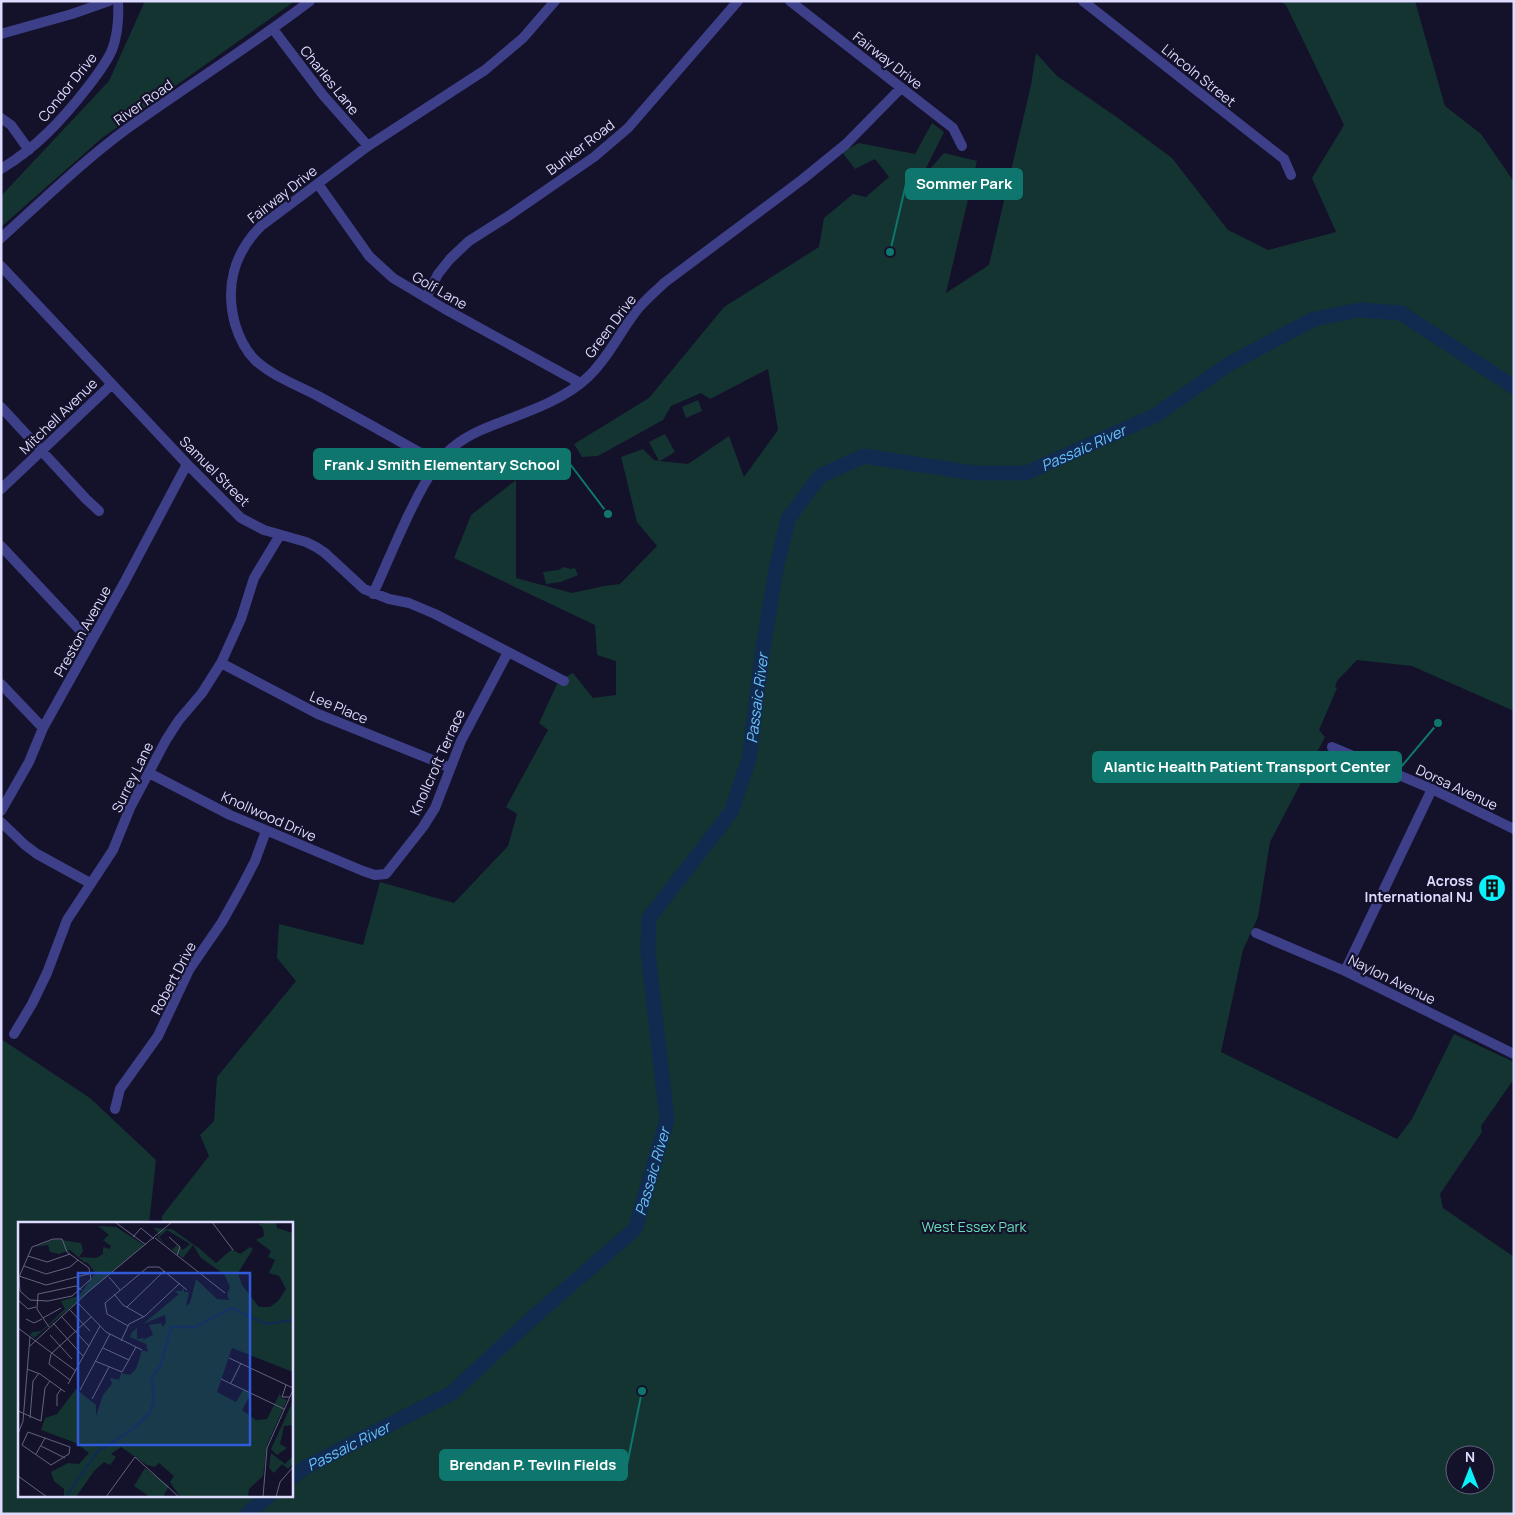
<svg xmlns="http://www.w3.org/2000/svg" width="1515" height="1515" font-family="Manrope,sans-serif">
<rect width="100%" height="100%" fill="#14112a"/>
<path fill="#143431" fill-rule="evenodd" d="M145 1H295L102 138 1 227V196L109 81Z
M1280 1H1415L1445 106 1481 134 1514 182V711L1412 666 1357 660 1337 681 1335 687 1337 688 1319 730 1325 737 1270 842 1258 917 1243 950 1221 1052 1397 1139 1412 1119 1454 1034 1514 1062V1079L1481 1126 1482 1132 1440 1194 1443 1208 1514 1257V1514H1V1039L90 1098 156 1160 149 1224H19V1496H291V1224H162V1216L209 1156 200 1135 214 1121 217 1077 296 981 277 958 279 924 363 945 380 882 454 903 508 846 517 814 506 807 548 730 539 723 559 680 573 673 593 698 616 695V661L597 655 595 625 454 558 471 515 516 480V578L572 593 604 586 620 584 657 546 637 522 621 457 643 449 654 460 659 461 649 442 665 434 675 452 660 461 688 464 729 436 744 477 778 430 768 369 710 399 701 393 671 406 663 420 598 456 582 457 574 444 649 398 724 307 819 247 824 218 853 194 866 197 889 177 875 159 855 169 842 152 859 143 915 154 932 123 944 132 920 180 944 153 977 161 946 293 989 265 1031 85 1036 53 1057 76 1118 118 1172 158 1228 230 1268 250 1336 232 1312 178 1344 125 1286 5ZM1455 1455H1485V1485H1455Z
M698 400 702 411 686 418 682 407Z
M564 567 570 569 575 568 578 575 561 582 546 584 543 572 558 570Z"/>
<g fill="none" stroke-linecap="round" stroke-linejoin="round">
<g stroke="#102b4f" stroke-width="15">
<path id="s1" d="M291 1478 306 1467 452 1393 529 1321 635 1229 667 1120 648 952 649 918 731 812 749 759 763 648 776 569 788 519 820 476 864 456 974 473H1026L1156 415 1229 364 1314 319 1360 310 1401 313 1514 387"/>
<path d="M247 1514 269 1496"/>
</g>
<path stroke="#3d3f88" stroke-width="10" d="M790 1 953 128 962 146
M1083 1 1284 159 1291 175
M273 29 323 95 368 146
M1 34 72 14 109 1
M1 118 11 125 29 150
M1 169C36 148 62 120 87 88 96 76 106 64 112 50 118 34 119 18 118 1
M318 184 369 256 393 278 445 309 580 383
M1 238C43 200 83 161 128 128 188 85 251 46 310 1
M1 266 187 464 241 518 264 530 306 542 316 547 325 553 364 589 389 599 409 603 435 614 564 681
M426 298 438 274 450 259 469 241 510 215 594 157 628 128 738 1
M1 407 86 499 99 511
M438 463C398 440 358 418 318 396 297 385 272 376 255 360 245 350 239 337 235 324 225 287 234 253 261 226L368 146 485 70 523 38 555 1
M1 489 112 384
M1 546 91 642
M373 594C392 553 412 500 437 464 447 450 464 438 479 431 515 415 558 405 588 377 608 358 620 332 637 310 645 300 655 292 664 283L803 179 846 144 901 88
M221 663 318 714 430 759 450 768
M1 684 43 728
M1332 747 1432 789 1514 829
M149 773 230 815 363 871 375 875 386 874 423 827 435 808 461 741 508 652
M1 811 29 762 43 728 124 583 187 464
M1 822 25 845 37 854 90 883
M1256 933 1345 971 1514 1054
M1345 971 1432 789
M14 1034 32 1004 47 973 67 920 113 850 130 808 166 740 179 720 202 693 221 663 241 619 254 578 280 535
M115 1109 120 1089 158 1036 189 970 222 922 241 888 255 861 266 831"/>
</g>
<defs>
<g id="building-disc" transform="scale(1.4375)"><circle r="9.5" fill="#0bf0fa" stroke="#14112a"/><path d="M-4-6H4V6H1V3H-1V6H-4ZM-2.5-4.3h1.7v1.8h-1.7ZM.8-4.3h1.7v1.8H.8ZM-2.5-1h1.7V.8h-1.7ZM.8-1h1.7V.8H.8Z" fill="#111"/></g>
</defs>
<g fill-rule="evenodd">
<use href="#building-disc" x="1492" y="888"/>
</g>
<g text-anchor="middle" dominant-baseline="central" stroke-width="4.5" stroke-linejoin="round" paint-order="stroke">
<g font-size="14" fill="#dddbfe" stroke="#14112a">
<text transform="translate(888 60) rotate(38)">Fairway Drive</text>
<text transform="translate(1199 75) rotate(39)">Lincoln Street</text>
<text transform="translate(330 80) rotate(51)">Charles Lane</text>
<text transform="translate(67 87) rotate(-51)">Condor Drive</text>
<text transform="translate(143 102) rotate(-35)">River Road</text>
<text transform="translate(580 147) rotate(-37)">Bunker Road</text>
<text transform="translate(282 194) rotate(-38)">Fairway Drive</text>
<text transform="translate(440 290) rotate(30)">Golf Lane</text>
<text transform="translate(610 326) rotate(-53)">Green Drive</text>
<text transform="translate(58 416) rotate(-44)">Mitchell Avenue</text>
<text transform="translate(215 471) rotate(45)">Samuel Street</text>
<text transform="translate(82 631) rotate(-61)">Preston Avenue</text>
<text transform="translate(339 707) rotate(23)">Lee Place</text>
<text transform="translate(437 762) rotate(-66)">Knollcroft Terrace</text>
<text transform="translate(132 777) rotate(-64)">Surrey Lane</text>
<text transform="translate(1457 787) rotate(25)">Dorsa Avenue</text>
<text transform="translate(269 816) rotate(24)">Knollwood Drive</text>
<text transform="translate(173 978) rotate(-62)">Robert Drive</text>
<text transform="translate(1392 979) rotate(26)">Naylon Avenue</text>
</g>
<g font-size="14" font-weight="bold" fill="#dddbfe" stroke="#14112a" text-anchor="end">
<text x="1473" y="880">Across<tspan x="1473" dy="16">International NJ</tspan></text>
</g>
<g font-size="14" fill="#67deb9" stroke="#14112a">
<text x="974" y="1226">West Essex Park</text>
</g>
<g font-size="15" font-style="italic" fill="#6bc1fc" stroke="#14112a">
<text stroke="none"><textPath href="#s1" startOffset="1506">Passaic River</textPath></text>
<text stroke="none"><textPath href="#s1" startOffset="996">Passaic River</textPath></text>
<text stroke="none"><textPath href="#s1" startOffset="488">Passaic River</textPath></text>
<text stroke="none"><textPath href="#s1" startOffset="66">Passaic River</textPath></text>
</g>
</g>
<g transform="translate(18 1222)">
<rect width="275" height="275" fill="#14112a"/>
<path d="M258 0 259 6 275 11V150L214 126 199 170 218 180 225 168 233 172 224 188 238 198 249 197 262 171 263 176 269 178 249 223 245 254 231 267 230 275H162L152 260 156 254 141 241 137 245 129 243 103 225 93 232 98 235 92 243 86 240 76 249 58 275H46V267L36 259 33 250 50 241 61 242 71 231 58 221 23 208 27 196 39 192 58 167 78 183V194L85 173 94 162 92 156 101 158 103 151 112 153 118 147 124 128 130 130 128 122 112 115 114 110 119 106V117L126 116 125 118 135 113 131 103 143 101 145 105 148 100 147 93 125 102 161 72 156 69H164L166 65V70H171L168 84 172 81 178 57 199 77 211 78 209 72 212 65 206 52 183 36 175 23 165 36 154 28 159 23 165 28 172 22 149 8 141 15 148 23 139 15 142 12 135 6 154 7 182 27 198 41 214 27 222 32 232 25 235 27 220 51 224 63 241 85H252L260 79 268 67 261 54 251 51 257 38 250 35 253 29 238 18 246 14 245 6 240 2ZM80 4 98 5 126 23 16 116 12 113 14 110 23 109 47 87 43 79 61 74 77 51 70 41 66 40 52 28 41 32 32 30 30 23 16 25 37 17 63 21 65 29 61 35 78 36 85 32V25L92 27 93 24 85 18 91 13ZM275 179V203L266 204 262 222 269 226 259 233 253 227ZM253 231 267 242 275 234V241L270 247 264 242 256 251 251 246ZM127 246 151 264 145 275H132L116 264Z" fill="#143431"/>
<path fill="none" stroke="#102b4f" stroke-width="2.5" d="M48 275 79 230 112 209 132 191 136 178 134 155 143 143 153 105H177L214 86 248 102 275 98"/>
<path fill="none" stroke="#64627f" stroke-width="1" d="M97 0 128 23M194 0 215 28M115 15 123 6 136 17M151 15 162 25 159 33M137 16 207 71M35 17H44L49 30 71 46 73 57 54 74 30 79 12 78 2 69 1 55 14 25ZM10 34 29 40 52 32M6 44 28 52 52 45 60 38M1 54 28 63 74 51M91 55 102 68M96 72 105 83 126 95M0 78 10 87 18 85M59 80 88 110 124 128M109 85 146 49M51 87 72 109M43 94 71 124M25 96 43 86M8 97 16 101 24 97M35 101 65 134M110 104 89 92 87 81 130 45H141L169 68M31 105 19 87 20 72 58 64 64 68M0 106 58 149M32 113 54 137M103 119 111 102 127 94 162 61M12 124 70 70 154 0M85 126 111 138M211 136 275 166M77 139 104 150 118 125M9 147 22 152 47 170M203 157 266 187M52 158 31 142 33 132 73 95M213 161 223 141M50 162 82 104M268 163 264 175H272M62 168 92 112M74 177 91 145M39 184V173L43 167M0 189 23 199 27 166 32 159M12 196 15 159 21 151M10 210 52 225 51 232 33 243 4 223ZM0 212 5 199 12 115M23 224 47 236M18 232 27 216M0 254 29 275M88 275 117 235 161 275M245 275 249 226 275 168M258 275 262 260 275 245"/>
<path fill="#305cdc" fill-opacity="0.15" stroke="#305cdc" stroke-width="2.5" d="M60 51H232V223H60Z"/>
<rect width="275" height="275" fill="none" stroke="#dddbfe" stroke-width="2.5"/>
</g>
<path fill="none" stroke="#0f766e" stroke-width="2" d="M890 252L906 184M608 514L570 464M1438 723L1401 767M642 1391L627 1465"/>
<g fill="#0f766e" stroke="#14112a" stroke-width="2">
<circle cx="890" cy="252" r="5"/>
<circle cx="608" cy="514" r="5"/>
<circle cx="1438" cy="723" r="5"/>
<circle cx="642" cy="1391" r="5"/>
</g>
<g fill="#0f766e" stroke="#0f766e" stroke-width="2">
<rect x="906" y="169" width="116" height="30" rx="5"/>
<rect x="314" y="449" width="256" height="30" rx="5"/>
<rect x="1093" y="752" width="308" height="30" rx="5"/>
<rect x="440" y="1450" width="187" height="30" rx="5"/>
</g>
<g font-size="15" text-anchor="middle" font-weight="bold" fill="#fff">
<text x="964" y="189">Sommer Park</text>
<text x="442" y="470">Frank J Smith Elementary School</text>
<text x="1247" y="772">Alantic Health Patient Transport Center</text>
<text x="533" y="1470">Brendan P. Tevlin Fields</text>
</g>
<rect width="1515" height="1515" fill="none" stroke="#dddbfe" stroke-width="5"/>
<g transform="translate(1470 1470)"><circle r="24" fill="#14112a" stroke="#64627f"/>
<path d="M0-4L9 19L0 12L-9 19Z" fill="#0bf0fa"/>
<text y="-8" font-size="14" font-weight="bold" text-anchor="middle" fill="#dddbfe">N</text>
</g>
</svg>
